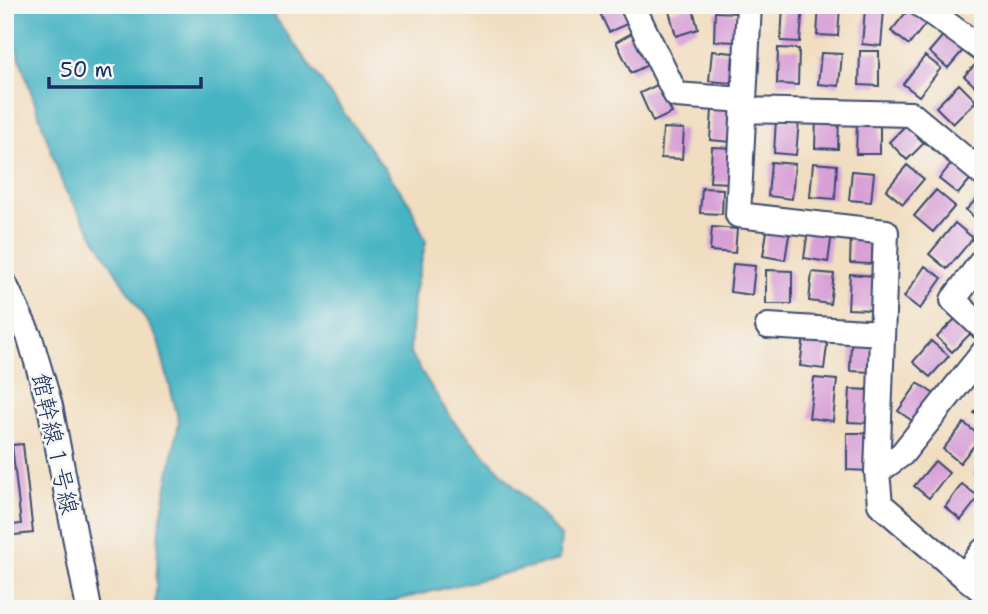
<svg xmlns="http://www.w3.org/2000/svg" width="988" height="614" font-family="'Shantell Sans','Klee One',sans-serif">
<rect width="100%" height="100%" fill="#f6f6f2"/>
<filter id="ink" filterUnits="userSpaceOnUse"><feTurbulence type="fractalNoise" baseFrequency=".0143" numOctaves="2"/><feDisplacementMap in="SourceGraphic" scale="14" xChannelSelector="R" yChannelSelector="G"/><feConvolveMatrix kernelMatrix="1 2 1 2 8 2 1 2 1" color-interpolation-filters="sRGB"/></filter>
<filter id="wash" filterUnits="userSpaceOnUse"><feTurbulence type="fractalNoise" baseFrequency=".00686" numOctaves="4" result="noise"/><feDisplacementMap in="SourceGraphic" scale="28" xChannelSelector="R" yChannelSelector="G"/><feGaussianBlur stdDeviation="1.57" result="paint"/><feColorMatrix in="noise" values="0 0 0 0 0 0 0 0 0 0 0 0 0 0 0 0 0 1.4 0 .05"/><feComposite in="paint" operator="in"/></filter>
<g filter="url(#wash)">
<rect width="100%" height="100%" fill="#f1ddbf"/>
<path fill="#47b4c3" stroke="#317290" stroke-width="2" d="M8 5H266L410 204 426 242 413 297 410 353 452 420 561 536 559 560 361 609H155L159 528 179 422 158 340 64 188 8 24Z"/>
<g id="blocks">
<path fill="#d8a0d7" d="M596 5H620L629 23 609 32Z
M692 5 698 29 676 36 669 11Z
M783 5H803L800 42 781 41Z
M819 5 840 6 838 36 817 35Z
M912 5 930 18 909 45 891 31Z
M865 9 884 10 881 46 862 44Z
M715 12 737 13 736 42 714 41Z
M634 32 650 64 631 73 616 42Z
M946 32 965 48 948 68 929 52Z
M778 48 799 49 798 85 777 84Z
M712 51 733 53 731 83 709 81Z
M860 51H879V86L859 85Z
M821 53 842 54 839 86 818 84Z
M925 56 941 68 919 96 903 84Z
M983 57V94L964 76Z
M659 84 672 113 653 122 640 93Z
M959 84 976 101 953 124 936 107Z
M712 110 734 111 732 142 710 140Z
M816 118 839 119 838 149 815 148Z
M776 119 799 120 796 155 774 153Z
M857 122H880V154H856Z
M906 125 924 143 907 160 889 142Z
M663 128 684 129 682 159 661 158Z
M712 147 733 148 731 183 710 182Z
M954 160 973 176 958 194 939 179Z
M771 162 795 164 792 199 768 196Z
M813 163 837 165 835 199 810 197Z
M907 165 924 179 903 204 886 190Z
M852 171 874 173 871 202 849 200Z
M702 188 723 189 722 214 700 213Z
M936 190 955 206 933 232 914 216Z
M983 192V225L966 210Z
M955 223 973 238 947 269 929 254Z
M768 225 790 229 785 260 763 256Z
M712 227 737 229 735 253 710 251Z
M808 230 832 233 828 262 804 258Z
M851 235 873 236 872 264 850 263Z
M733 264 755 266 752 295 730 292Z
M925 266 942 278 920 309 904 297Z
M766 270 792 271V304H766Z
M812 272 834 274 830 304 809 301Z
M850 274 874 276 872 310 848 309Z
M958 316 973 331 952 352 937 337Z
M804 336 828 338 824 369 800 366Z
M931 341 949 356 930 377 913 362Z
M851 342H874L873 372 850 371Z
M814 378 837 380 833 421 809 418Z
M918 383 934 394 914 422 898 411Z
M850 389 871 390 869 423 848 422Z
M983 401V420L974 413Z
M964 423 981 437 960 463 943 449Z
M847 433H869V471L847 470Z
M23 444 33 533 5 536V526L21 524 12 445Z
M983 460V480L973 472Z
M935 461 949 473 929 498 914 486Z
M962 484 979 497 961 520 945 507Z"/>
</g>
</g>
<g filter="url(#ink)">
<use href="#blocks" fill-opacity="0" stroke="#3b496d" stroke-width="2"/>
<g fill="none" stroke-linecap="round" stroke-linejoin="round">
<g stroke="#3b496d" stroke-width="28">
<path id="minor" d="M632 5 676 95 744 100
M749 5 738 215 886 232 877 472 880 504 964 576
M921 5 983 50
M743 110 911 114 983 174
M983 260 953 300 983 328
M5 285 30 338 50 406 89 609
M768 326 882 333
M877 472 902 454 983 353
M983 551 964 576 983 591"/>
</g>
<use href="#minor" stroke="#fff" stroke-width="24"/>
</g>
</g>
<g text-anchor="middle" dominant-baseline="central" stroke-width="5" stroke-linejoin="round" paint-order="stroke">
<g font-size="24" fill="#1b2f5e" stroke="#f6f6f2">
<text transform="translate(55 444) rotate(78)">館幹線１号線</text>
</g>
</g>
<rect width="988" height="614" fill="none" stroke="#f6f6f2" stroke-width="28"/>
<path d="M49 77v10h152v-10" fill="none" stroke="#1b2f5e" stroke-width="3.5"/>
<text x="60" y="77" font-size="21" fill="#1b2f5e" stroke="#f6f6f2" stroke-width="5" paint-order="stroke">50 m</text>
</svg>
